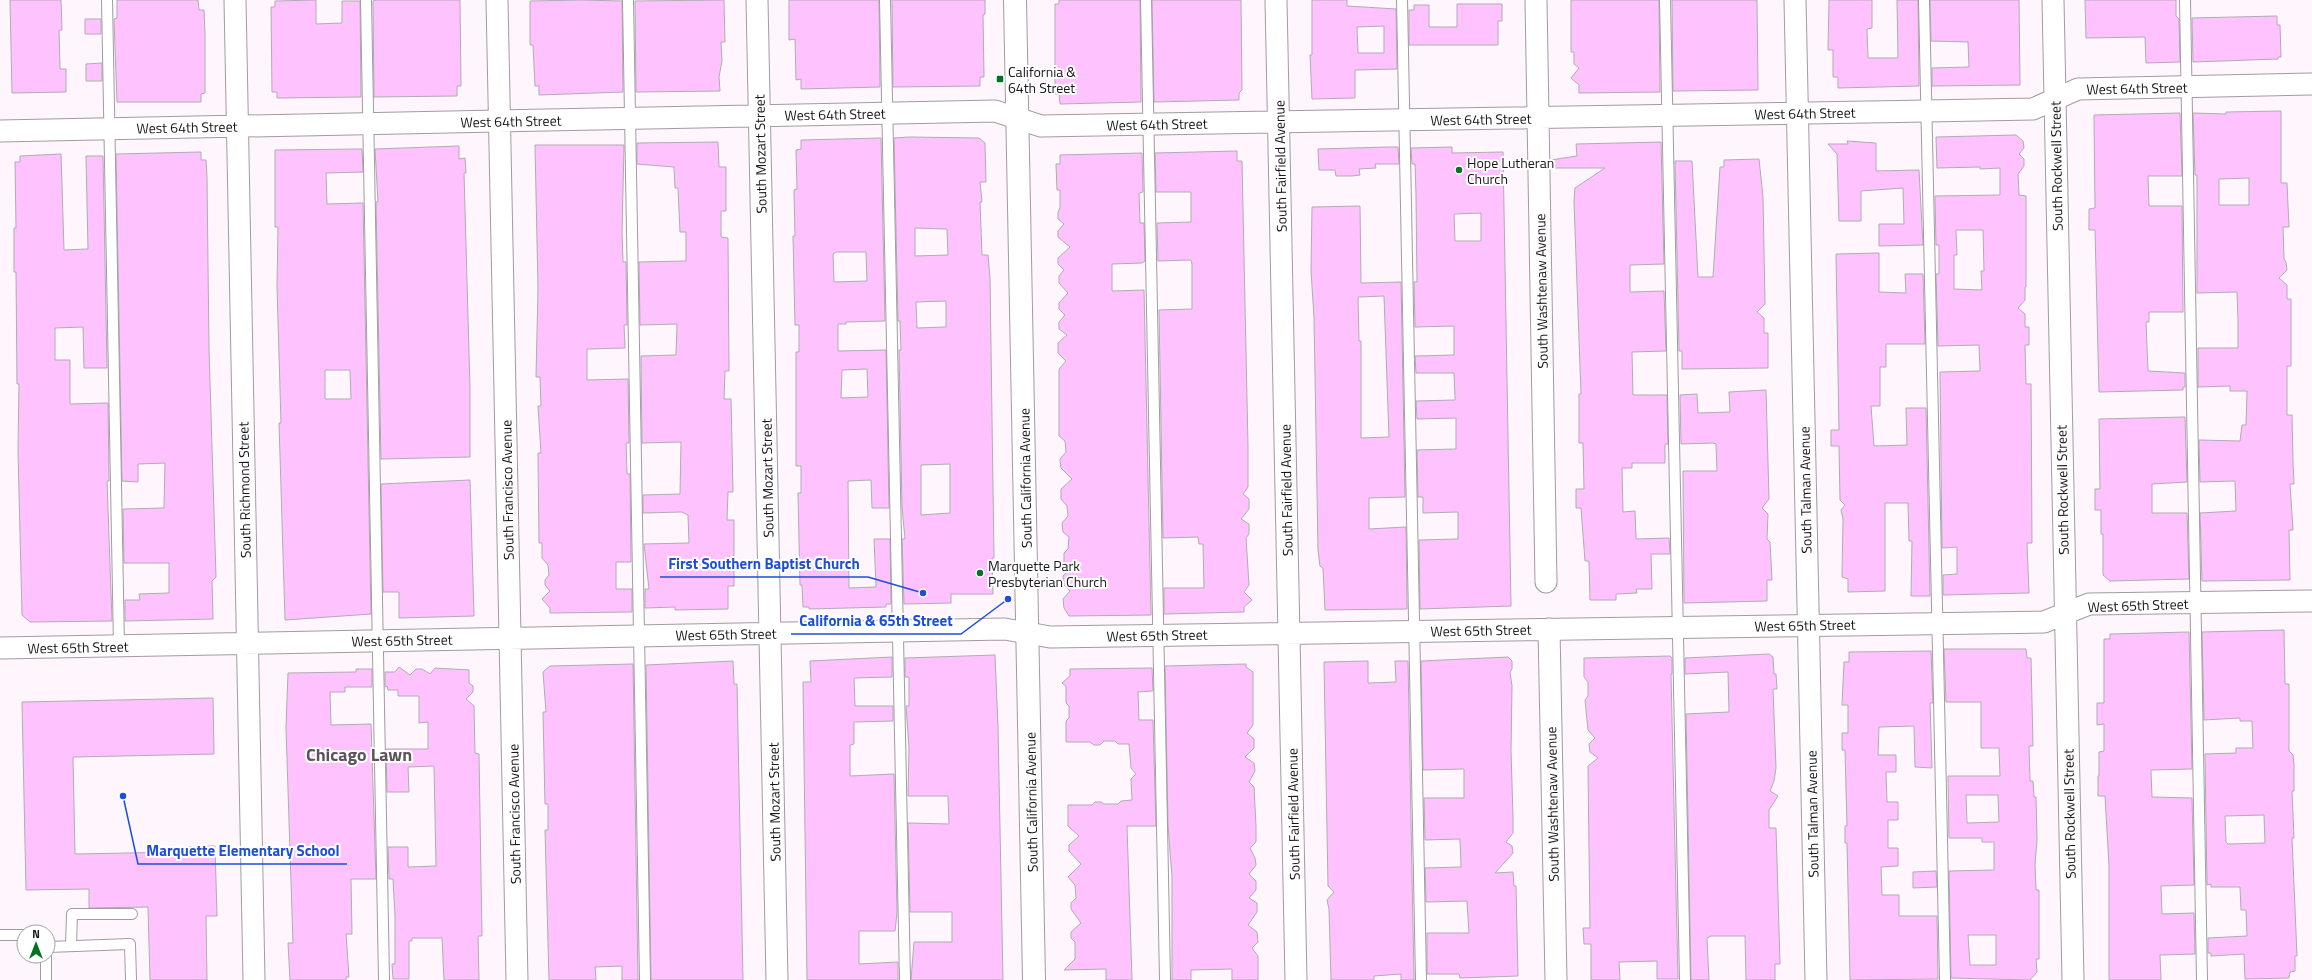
<svg xmlns="http://www.w3.org/2000/svg" width="2312" height="980" font-family="'Titillium Web',sans-serif">
<rect width="100%" height="100%" fill="#fef5fd"/>
<path fill="#fec3ff" stroke="#b2abb2" fill-rule="evenodd" d="M10 0H61L62 30H59L60 69H66V92L12 93Z
M117 0H198L199 10H204L205 35V93L201 94V102H117L114 19 117 18Z
M316 0V24L342 23V1H360L361 97 277 98V92H272L271 7H275V1Z
M376 0H460L461 86H457V96L374 97 373 1Z
M582 0 622 1 623 92 539 95V86H535L533 45H530V1Z
M724 0 725 42H721L722 61 719 77 720 91 636 92 635 1Z
M789 0H879L880 87 801 89V79L796 80 795 39 789 40Z
M892 0H985V14L983 15 984 77H980V86L893 87Z
M1059 0H1140L1141 102 1060 104 1059 94H1055V4H1059Z
M1152 0H1241L1242 90 1239 93V100L1154 102Z
M1312 0H1347V6L1396 9 1397 69 1355 70V98L1312 99 1310 55H1312ZM1384 26V53H1358L1357 27Z
M1571 0H1659L1660 92 1579 93V85L1571 78 1579 68 1574 64V52H1571Z
M1672 0H1757L1758 90 1673 91Z
M1829 0H1872V28L1867 29 1868 58H1898L1897 0H1918L1919 86 1838 88V77H1833V50H1828Z
M1930 0H2019L2020 85 1932 86V68L1969 67 1968 42 1931 41Z
M2085 0H2176V16L2179 19 2180 62 2146 63 2145 37 2086 38Z
M1457 4H1502V21H1498V45H1409V10H1414V5H1429V27H1457Z
M2277 16V25H2280L2281 57H2278V59L2193 62 2192 18Z
M85 19H101V34H85Z
M102 63V81H86V64Z
M2281 111V183H2287L2289 227H2283L2284 259 2286 262 2287 270 2279 278 2287 285V299H2291V366H2287V415H2292L2293 462 2294 484H2290L2293 530H2289L2290 580 2202 581 2200 513 2236 511 2235 481 2200 482 2199 440 2240 441 2242 425H2246L2247 391H2230V386L2198 387V348H2238V320L2237 292 2197 293V175H2195L2193 113 2226 114V112ZM2249 178V205H2219V179Z
M2180 113 2182 176H2148L2149 206H2182L2183 312H2149V322H2146L2148 371 2185 373V387H2183V390L2099 392 2095 230H2089V209L2095 208 2094 115Z
M2016 135 2023 141 2024 148 2019 154 2024 159V166L2018 174 2019 195 2026 196V287H2025V300L2018 308 2025 314V327H2029V345H2025L2026 384H2031L2032 543H2027L2029 593 1943 595V575L1957 574V547L1942 548 1940 372 1980 371 1979 345 1938 346V344L1936 274H1939V245H1936L1935 196 2000 195V168L1980 169V167L1937 168 1936 137ZM1956 230H1983L1984 271H1981L1982 290 1954 289V255H1957Z
M910 137 979 138 985 143 986 182H980L982 202H980L982 255H988L990 278 994 558H992L993 594H951V603L904 604 902 539H905L902 507 899 350H901L900 321H898L894 138ZM915 228 947 229 948 255 915 256ZM946 301V327L917 328 916 302ZM950 464V513L921 515V465Z
M881 138 885 321 846 322V324H838V351L886 350 889 508H872L871 480 848 481 849 588 876 587 874 539H890L891 604H886V607L809 609V607H803L802 585H800L798 493H801V466H796V352H799V325H795L793 236H795L794 190 797 189 796 150 801 149V140ZM836 252H866L867 281 834 282 833 254ZM867 369 868 397 841 398 842 370Z
M1847 141 1876 143V171L1919 170 1923 245 1879 246V224H1904L1903 188 1861 191V221H1839L1837 154 1828 144H1848Z
M718 142 719 167H726V211H721V237L728 238 729 371H725L724 399H731L733 492H728L727 520H734V586H728V609L675 610V607L645 608V589H649L644 544 689 543 688 515 682 512 643 513V495L680 494 681 442 642 443 641 356 676 355 677 324 640 325 639 262 686 261V232H680L678 188H675L674 167 637 164V143Z
M1661 142 1664 264 1630 265V292L1664 291 1666 351 1632 352 1633 395H1667L1668 444H1665V463H1632V468H1622L1623 512 1635 511 1636 539 1669 538 1670 554H1651L1652 589H1636L1637 593 1616 594V600H1590L1589 561H1585L1581 508H1576V489H1584L1583 443H1579V394H1581L1574 202 1575 188 1605 168H1551V160L1577 156 1576 144Z
M535 145H624L622 232 623 262H626L627 325H624L625 348 587 349V380L628 379 629 443H626L627 474H630L631 562H616V589H632V612L550 613V608L542 599 550 591 545 585V580L549 575 548 565 542 558V543H539L538 453H541L538 406H541L540 377H536L538 289Z
M459 146V159L465 158 466 173H464L470 388V457L381 459 376 202H378L375 149Z
M1388 147H1398L1399 164H1375L1376 168 1359 169 1360 175 1352 176H1336L1335 170H1319L1318 149Z
M1452 147V153L1503 152 1511 606 1420 609 1419 540 1458 539V512L1423 513V497H1418L1417 450 1456 449V418L1417 419 1416 401 1455 400V398L1454 373H1416L1415 356 1454 355V326L1415 327 1414 282H1417L1416 195 1415 164H1412L1411 148ZM1481 213V241H1455L1454 214Z
M362 149 363 172 326 173 327 204 363 203 371 614 285 620 280 455 279 423H281L277 287 278 227H275V150ZM325 370H350L351 399H325Z
M1237 151V161H1242L1248 446V487L1243 494 1249 499V509L1241 519 1249 524V534L1246 538 1249 585 1244 592 1252 600 1244 607V612L1164 614V588H1204L1203 544H1199L1198 537 1163 538 1159 310 1192 309V264L1191 260 1158 261 1157 223 1191 222V192H1156L1155 153Z
M201 152V160H206L207 177 209 349 216 577 212 581 213 619 125 621V600H140L139 594 169 593V563H124L123 509 164 508 165 463 138 464V482L122 481 116 154Z
M1142 153 1143 192 1139 193 1140 223H1144L1145 261 1142 263 1112 264V291L1144 290 1151 615 1069 616 1064 608 1063 599 1070 591 1064 585 1063 576 1070 569 1064 562V553L1068 549 1069 537 1063 532 1062 523 1068 516 1067 506 1061 499V489L1072 479 1061 468 1060 459 1066 452 1065 441 1059 436V369L1066 361 1058 353V343L1067 335 1059 329V322L1065 315 1059 309V303L1068 293 1059 283V276L1064 270 1058 264V258L1070 247 1058 237V231L1064 224 1058 219V212L1060 208V190H1057L1056 164H1060V155Z
M61 154 64 250 88 249 86 156H103L107 368H84L83 327 55 328V360H70V404L108 403 109 481H107L112 621 30 622 22 615 18 451 19 384H17L16 272H14V228H16L15 162H20V156Z
M1759 159 1763 197 1765 304 1757 312 1764 318V333H1768V368L1682 369V351H1679L1675 161H1692L1698 277H1713L1720 167H1724V160Z
M1360 206 1361 283 1401 282 1405 497 1369 498V529L1406 527 1407 609 1325 610 1323 568 1320 566 1318 550 1314 317 1311 271 1312 207ZM1384 296 1389 437 1361 438V341H1359L1358 297Z
M1879 253V292L1906 293 1905 274H1923L1925 344H1886V367H1880V406H1871L1874 446 1907 445 1906 408H1926L1930 596H1911L1912 541H1909L1908 503H1885V591L1848 592V579L1842 577 1843 519 1841 510 1845 505 1840 500 1839 446H1831V430H1839L1836 254Z
M1766 390 1769 499 1762 508 1768 514 1767 539 1770 542 1772 580H1767V601L1684 603 1683 471H1717L1716 444 1713 443 1681 444 1680 395 1697 394 1698 413 1730 412 1729 392Z
M2185 417 2187 482 2152 484V513H2187L2189 579 2110 581 2103 575V534H2101V510H2095V489H2100L2099 419Z
M470 480 474 616 399 618V592H383L381 484Z
M2284 630 2285 684H2289V751L2293 755 2294 765V791H2292L2294 838H2292L2297 956H2295V971L2290 972 2289 978 2245 979 2244 954 2211 956V953H2208V938L2247 936 2246 910H2241L2240 887H2211V884L2207 885 2205 754 2236 753V748H2253L2252 721H2240V718L2204 720 2202 632ZM2264 815 2265 843 2228 844 2226 842 2225 816Z
M2189 632 2192 769 2151 770V772L2152 797 2192 798 2194 885 2161 886 2162 914 2194 913 2195 954 2160 955 2161 980H2109V865L2105 796H2098V776H2099V752L2104 751V724L2097 725V703H2104V639H2110V634Z
M1944 649H2026L2027 658H2031L2033 746H2029L2030 781H2033L2034 797H2036L2037 840 2035 864 2036 890H2039V959H2036L2037 972 2030 980 1951 978 1949 871 1994 870V842H1982V838H1949L1948 776H2000L1999 748H1981V702H1946ZM1966 795H1998L1999 822 1967 823ZM1968 935H1996V965H1970Z
M1931 651 1933 703H1930L1932 768 1915 767 1914 726 1879 727 1878 755H1896V772H1886L1887 802H1898V820H1888V848H1898V866L1881 867 1882 895H1899V916H1937L1938 979 1850 980 1847 843H1845V826H1847L1845 750H1842V733H1848V705H1842L1844 662H1849V652Z
M1769 654 1773 657 1774 674H1776L1777 689H1773L1776 768 1774 781 1770 791 1778 796 1769 810V828H1776L1780 964H1775V980H1746L1745 936H1711L1707 938 1709 980H1691L1686 714 1729 712 1728 672 1685 674V658Z
M995 655 998 727 1003 980H911L914 942H952V912H910L908 823 949 824 948 796H908L909 747 906 706H909V677H905V658Z
M1670 656 1672 658V674H1671L1678 979H1657V961L1619 962 1620 980H1591V944H1584L1583 928H1590L1588 766 1598 758 1590 752 1589 744 1595 738 1588 730 1585 700 1588 696V682L1584 677V658Z
M892 657V677L854 678 855 706H893V721L854 722V744L850 745V776L894 774 897 913 895 931H859V964L898 962V980H807L803 682H811L810 661Z
M1508 657 1512 661V669L1510 672 1512 686 1511 751 1513 817V833L1506 842 1512 846 1513 853 1495 873 1513 872 1514 886H1516L1518 976 1460 978 1459 974H1427V933H1469L1467 901 1426 902 1425 868 1461 867 1460 839 1425 840 1424 798H1464V769L1423 770 1421 661Z
M733 661 734 684H737L743 980H651L646 665Z
M1368 661V683L1396 682 1395 661H1408L1414 980H1401V974L1374 976V980H1331L1329 909 1327 900 1334 892 1328 886 1324 662Z
M633 664 638 980H622V966L595 967 596 980H549L545 830H548V804H545L543 712H546L543 672 550 666Z
M1246 664V667L1253 672V725L1247 733 1254 739V748L1245 757 1254 763 1255 771 1249 782 1254 787 1256 826V842L1250 848 1255 858 1256 865 1249 874 1256 881V890L1249 898 1257 903V912L1248 925 1257 932 1258 942 1252 948 1258 956V980H1232V969L1191 970V980H1172V877L1168 825 1165 666Z
M399 667 410 675 416 669H422L430 674 435 668 469 670V683L473 686V692L466 699 474 706 475 753 479 754 482 936H478L479 980H444L442 938H412V941H409V979H393L392 964H395V915L393 879H389L388 847H408V867L436 866 434 766 408 767 409 792H387L386 749H428V722L419 723V696H398V690H388L387 686 385 687V672H395Z
M1152 668 1153 691 1138 692 1139 720H1153L1156 826H1127L1132 980H1106V969L1064 970 1075 959V942L1071 938V932L1081 923 1071 909V903L1076 898 1075 885 1068 877 1081 864 1069 851V845L1079 836 1068 826V805H1092L1095 802H1101L1104 804H1118L1121 801 1132 800 1131 779 1136 774 1131 768 1129 744H1118L1115 741H1104L1100 745H1094L1090 742H1066V721L1069 718V706L1066 703V686L1062 683 1070 676V669Z
M356 669H372V687H345V692H330L331 725 371 724 376 879H351L352 934H346L349 977H346V980H290L288 943H293L286 728 288 673 356 672Z
M213 698 214 754 73 757 75 854 182 852V847L215 846 217 916H206L207 980H150L148 907 89 908V889L26 890 22 702Z
M1936 871 1937 887 1913 888V872Z"/>
<g fill="none" stroke-linecap="round" stroke-linejoin="round">
<g stroke="#a29ba2" stroke-width="12">
<path id="lane" d="M107 0 119 646
M366 0 384 980
M628 0 645 980
M885 0 905 980
M1146 0 1165 980
M1402 0 1421 980
M1665 0 1685 980
M1924 0 1945 980
M2185 0 2202 980
M0 935H24
M71 946 72 914H132
M48 947 130 944 131 980
M46 956V980"/>
</g>
<g stroke="#a29ba2" stroke-width="23">
<path id="street" d="M235 0 254 980
M497 0 517 980
M757 0 777 980
M1276 0 1296 980
M1536 0 1546 582
M1795 0 1816 980
M2053 0 2073 980
M0 131 995 111 1041 126 1927 111 2033 109 2078 89 2312 84
M1549 629 1556 980
M0 648 1005 629 1050 637 2044 622 2089 604 2312 601"/>
</g>
<g stroke="#a29ba2" stroke-width="24">
<path id="secondary" d="M1015 0 1034 980"/>
</g>
<use href="#lane" stroke="#fff" stroke-width="10"/>
<use href="#street" stroke="#fff" stroke-width="21"/>
<use href="#secondary" stroke="#fff" stroke-width="22"/>
</g>
<g fill="#037124" stroke="#fff" stroke-width="1.5">
<rect x="996" y="75" width="8" height="8" rx="2"/>
<circle cx="1459" cy="170" r="4"/>
<circle cx="980" cy="573" r="4"/>
</g>
<g text-anchor="middle" dominant-baseline="central" stroke-width="4" stroke-linejoin="round" paint-order="stroke">
<g font-size="14" fill="#191619" stroke="#fff" text-anchor="start">
<text x="1008" y="71">California &amp;<tspan x="1008" dy="16">64th Street</tspan></text>
<text x="1467" y="162">Hope Lutheran<tspan x="1467" dy="16">Church</tspan></text>
<text x="988" y="565">Marquette Park<tspan x="988" dy="16">Presbyterian Church</tspan></text>
</g>
<g font-size="14" fill="#191619" stroke="#fff">
<text transform="translate(2137 88) rotate(-1)">West 64th Street</text>
<text transform="translate(1805 113) rotate(-1)">West 64th Street</text>
<text transform="translate(835 114) rotate(-1)">West 64th Street</text>
<text transform="translate(1481 119) rotate(-1)">West 64th Street</text>
<text transform="translate(511 121) rotate(-1)">West 64th Street</text>
<text transform="translate(1157 124) rotate(-1)">West 64th Street</text>
<text transform="translate(187 127) rotate(-1)">West 64th Street</text>
<text transform="translate(760 154) rotate(-91)">South Mozart Street</text>
<text transform="translate(1280 166) rotate(-91)">South Fairfield Avenue</text>
<text transform="translate(2056 166) rotate(-91)">South Rockwell Street</text>
<text transform="translate(1541 291) rotate(-91)">South Washtenaw Avenue</text>
<text transform="translate(767 478) rotate(-91)">South Mozart Street</text>
<text transform="translate(1025 478) rotate(-91)">South California Avenue</text>
<text transform="translate(244 490) rotate(-91)">South Richmond Street</text>
<text transform="translate(507 490) rotate(-91)">South Francisco Avenue</text>
<text transform="translate(1286 490) rotate(-91)">South Fairfield Avenue</text>
<text transform="translate(1805 490) rotate(-91)">South Talman Avenue</text>
<text transform="translate(2062 490) rotate(-91)">South Rockwell Street</text>
<text transform="translate(2138 605) rotate(-2)">West 65th Street</text>
<text transform="translate(1805 625) rotate(-1)">West 65th Street</text>
<text transform="translate(1481 630) rotate(-1)">West 65th Street</text>
<text transform="translate(726 634) rotate(-1)">West 65th Street</text>
<text transform="translate(1157 635) rotate(-1)">West 65th Street</text>
<text transform="translate(402 640) rotate(-1)">West 65th Street</text>
<text transform="translate(78 647) rotate(-1)">West 65th Street</text>
<text transform="translate(774 802) rotate(-91)">South Mozart Street</text>
<text transform="translate(1031 802) rotate(-91)">South California Avenue</text>
<text transform="translate(1552 804) rotate(-91)">South Washtenaw Avenue</text>
<text transform="translate(514 814) rotate(-91)">South Francisco Avenue</text>
<text transform="translate(1293 814) rotate(-91)">South Fairfield Avenue</text>
<text transform="translate(1812 814) rotate(-91)">South Talman Avenue</text>
<text transform="translate(2069 814) rotate(-91)">South Rockwell Street</text>
</g>
<g font-size="18" font-weight="bold" fill="#5b545b" stroke="#fff">
<text x="359" y="754">Chicago Lawn</text>
</g>
</g>
<path fill="none" stroke="#1d4ed8" stroke-width="1.5" d="M923 593L868 577H660M1008 599L961 634H791M123 796L138 864H347"/>
<g fill="#1d4ed8" stroke="#fff" stroke-width="1.5">
<circle cx="923" cy="593" r="4"/>
<circle cx="1008" cy="599" r="4"/>
<circle cx="123" cy="796" r="4"/>
</g>
<g font-size="15" text-anchor="middle" font-weight="bold" fill="#1d4ed8" stroke="#fff" stroke-width="4" stroke-linejoin="round" paint-order="stroke">
<text x="764" y="569">First Southern Baptist Church</text>
<text x="876" y="626">California &amp; 65th Street</text>
<text x="243" y="856">Marquette Elementary School</text>
</g>
<g transform="translate(36 944)"><circle r="19" fill="#ffffff" stroke="#a3a2a3"/>
<path d="M0-3L7 15L0 10L-7 15Z" fill="#037124"/>
<text y="-6" font-size="11" font-weight="bold" text-anchor="middle" fill="#191619">N</text>
</g>
</svg>
